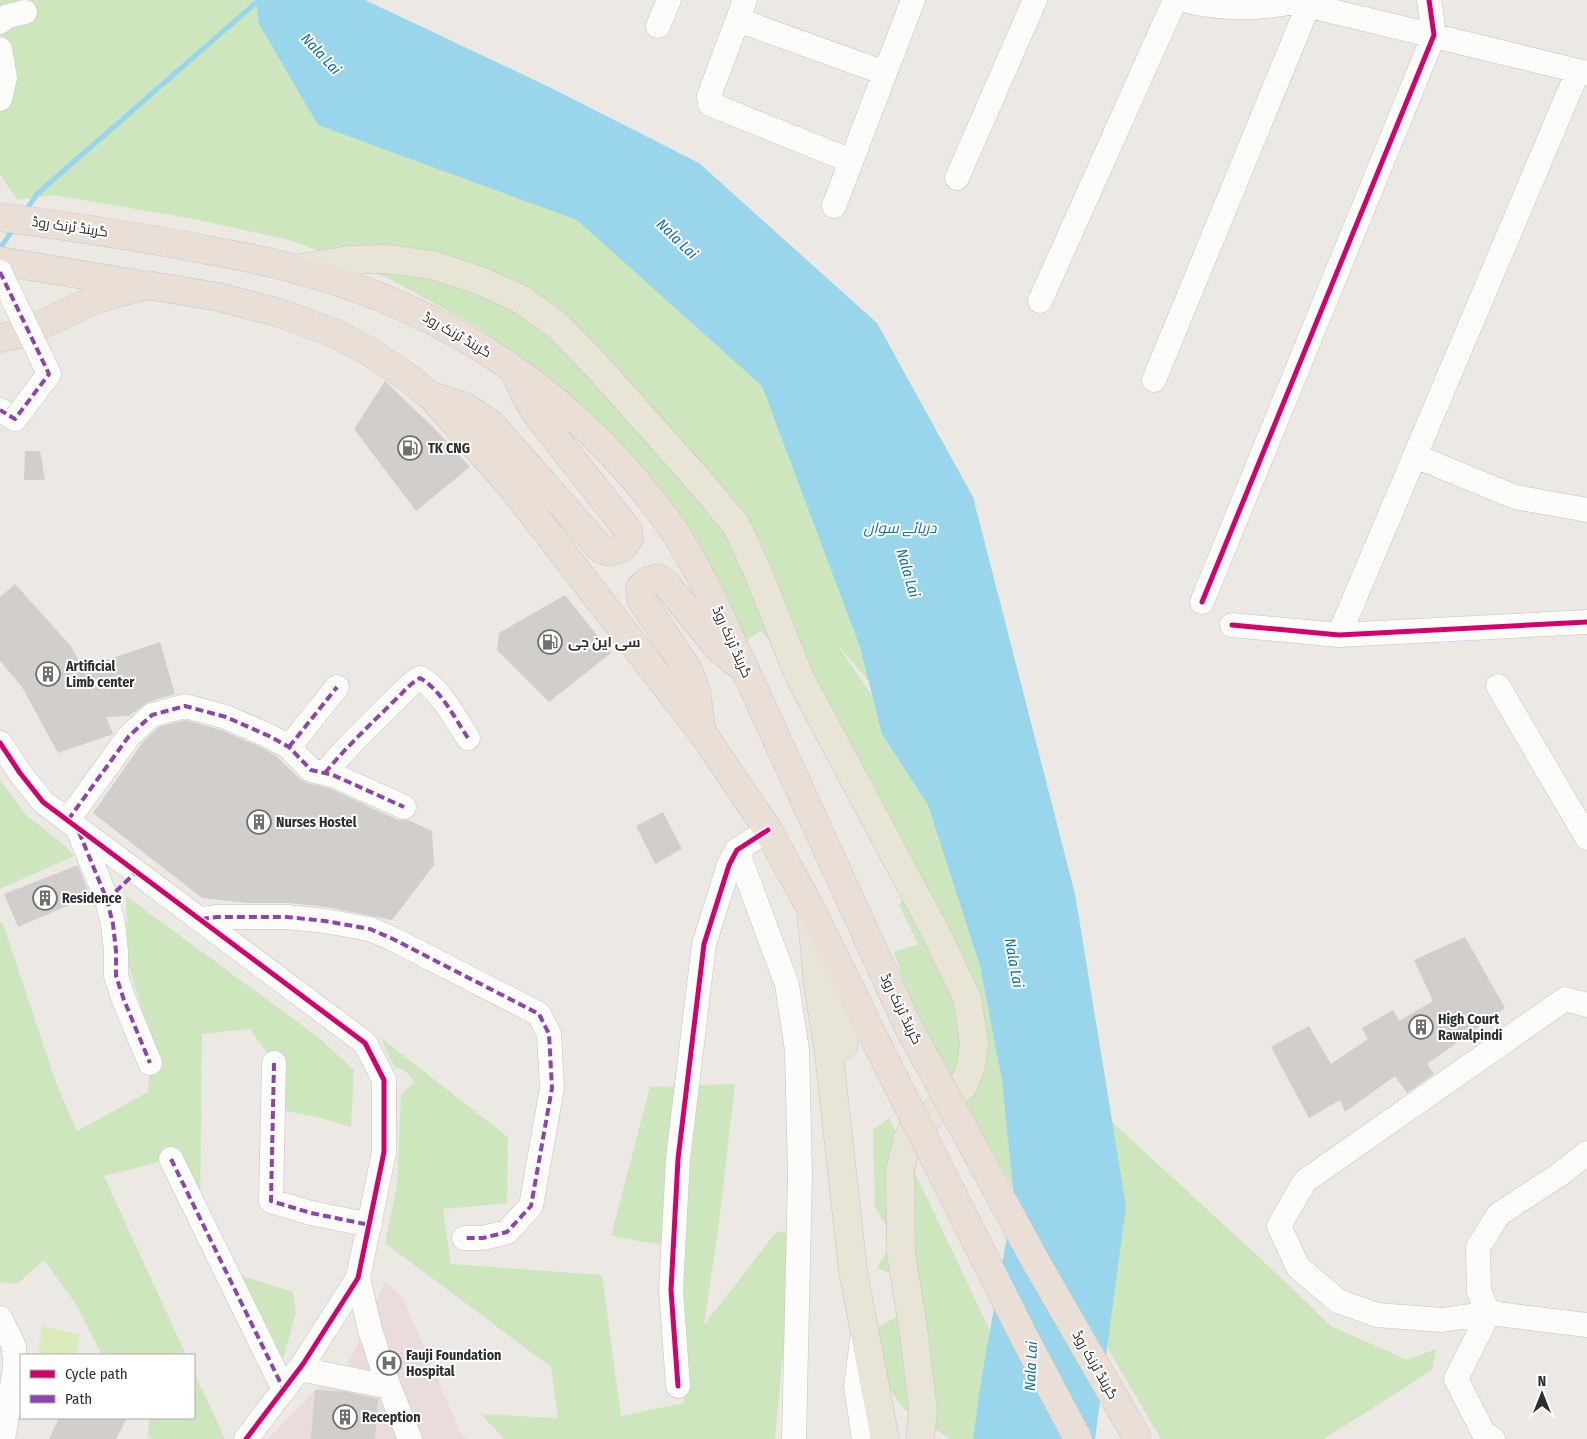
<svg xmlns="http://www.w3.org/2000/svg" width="1587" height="1439" font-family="'Fira Sans Condensed',Cairo,sans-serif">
<rect width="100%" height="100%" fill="#ece8e4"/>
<path fill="#e9dcdb" d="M385 1282 403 1298 460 1432 467 1439H268L315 1390 342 1372 353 1354Z"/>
<path fill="#cee6be" d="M0 0H261L587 205 797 388 920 741 836 643 949 807 1006 1024 1276 1273 1331 1326 1407 1360 1436 1349 1432 1370 1324 1439H1161L916 1022 894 952 918 944 899 905 915 881 866 807 878 795 871 779H862L775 647 761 631 740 644 704 562 550 385 477 327 390 279 293 241 194 219 53 195 17 200 0 174Z
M0 780 26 815 65 846 74 856 0 889Z
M126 896 318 1037 354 1070 351 1127 313 1116 273 1109 274 1063 250 1029 202 1034 200 1217 171 1159 104 1176 186 1355H102L77 1306 44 1260 17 1284 0 1282V923L2 921 56 1083 77 1131 148 1092 150 1063 141 1006 127 959Z
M381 1038 508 1137 507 1203 443 1209 451 1264 602 1275 621 1416 684 1403 673 1247 611 1236 650 1087 735 1084 719 1223 704 1325 777 1231 794 1235 775 1439H504L481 1414 558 1418 551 1367 385 1243 397 1186 401 1094 415 1082 404 1070 394 1067Z
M889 1118 1007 1366 1050 1439H950L905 1410 877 1373 861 1347 879 1326 915 1308 898 1277 877 1268 894 1239 875 1207 873 1130Z
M239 1275 293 1292 296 1313 283 1359Z
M194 1372 225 1439H152L148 1437 149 1418H194Z"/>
<path fill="#d9eabb" d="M42 1326 80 1335 75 1355H38Z"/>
<path fill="#99d6ec" d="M256 0H365L549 87 699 163 877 323 973 497 1075 894 1126 1206 1095 1439H973L982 1375 1014 1198 1002 1080 980 966 928 805 882 734 860 647 762 386 577 220 318 125 259 24Z"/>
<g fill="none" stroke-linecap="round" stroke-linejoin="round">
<path stroke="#99d6ec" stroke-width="5" d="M24 213 37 194 259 0
M0 248 14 228"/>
</g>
<path fill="#d1cecb" d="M385 381 434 428 470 467 416 511 354 429Z
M25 451H40L45 480H24Z
M15 584 70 645 83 668 160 642 175 694 148 702 129 716 106 717 113 734 58 753 22 687 0 661V597Z
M565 595 611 653 549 702 497 650 499 633Z
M185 720 221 730 263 748 276 756 301 780 307 783 329 788 398 820H408L432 831 434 865 392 920 326 907 288 903H248L202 898 93 813 143 742 159 727Z
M663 812 682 849 655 864 636 826Z
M78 865 90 896 18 927 4 894Z
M1465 937 1505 1008 1427 1064 1434 1074 1407 1093 1395 1076 1345 1112 1340 1100 1309 1118 1271 1047 1309 1026 1331 1064 1368 1039 1362 1028 1393 1010 1399 1021 1433 1001 1414 960Z
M315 1390 346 1392 378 1399 375 1439H311Z
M59 1418H127L116 1439H49Z"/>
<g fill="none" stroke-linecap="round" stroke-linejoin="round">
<g stroke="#c5c4c5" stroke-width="25">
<path id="minor" d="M745 0 709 96 710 104 851 161
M1184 0C1220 10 1257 9 1294 2L1587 73
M738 20 885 73
M0 22 8 16 25 12
M658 26 669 0
M0 49 5 78 0 99
M957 178 1035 0
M834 206 913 0
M1040 301 1175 0
M1154 380 1309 4
M0 410 15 419
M1415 456 1515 497 1587 510
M1202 602 1434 35 1429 0
M1232 625 1339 635 1587 622
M1339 635 1578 71
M1498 686 1587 838
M0 743 20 773 43 802 365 1043 384 1080V1152L358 1278 303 1364 246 1439
M289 747 337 687
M325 773C346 747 370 725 394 701 403 693 409 684 420 678 441 690 454 717 468 738
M68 820 129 736 152 715 185 706 226 717 269 736 289 747 311 770 333 775 404 807
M77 827 107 900 113 924 116 951V976L124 1000 150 1063
M737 850 787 985 797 1050 800 1174 794 1439
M201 919 217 917H287L325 921 370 929 393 939 539 1014 549 1034 552 1088 531 1206 507 1232 483 1238H464
M1587 1005 1565 999 1305 1181 1279 1226 1298 1267 1338 1301 1377 1315 1442 1320 1489 1313 1587 1325
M274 1063 271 1201 311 1213 370 1225
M171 1159 284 1390
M358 1278 370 1330 389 1387 410 1439
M0 1318 14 1346 15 1369 3 1439
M862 1340 856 1386 864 1439
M300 1369 389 1387
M678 1386 671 1290 678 1159 704 944 729 865 737 850 768 830
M1493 1439 1483 1432 1456 1379 1489 1313 1479 1292 1478 1247 1499 1214 1559 1175 1587 1153"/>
</g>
<g stroke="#c6c5c4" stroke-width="29">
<path id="major" d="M295 269 349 260 386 259 432 265 481 281 522 300 557 325 594 363 702 484 736 525 757 570 799 676 935 931 967 998 974 1043 971 1067 963 1086 911 1133 908 1138 900 1170 901 1254 913 1327 923 1409 920 1439
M811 911 818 985 829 1055 853 1271 885 1439
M838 964 844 1045"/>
</g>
<g stroke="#c6c5c4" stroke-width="29">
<path id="highway" d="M0 217C67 226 135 236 202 249 233 255 264 260 295 269 447 309 576 394 668 522 688 550 704 582 719 613L908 1026
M0 261 137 284
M0 338 24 333 96 299 147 285 219 297 280 313 334 333 370 352 406 376 431 396 512 487 703 734 768 830 811 909 877 1044
M435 397 466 407 491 424 601 549 609 552 622 548 629 538 628 530 538 416 525 395 516 374
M702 733 696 690 688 670 641 599 640 588 648 581 658 578 666 584 719 649 738 664"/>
</g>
<use href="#minor" stroke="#fcfcfb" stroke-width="24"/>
<use href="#major" stroke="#e8e4d6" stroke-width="28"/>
<use href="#highway" stroke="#eadfd6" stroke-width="28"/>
<g stroke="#c5c4c5" stroke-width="25" stroke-linecap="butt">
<path id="minor-bridge" d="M0 272 49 374 15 419"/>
</g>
<g stroke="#c6c5c4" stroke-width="29" stroke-linecap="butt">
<path id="highway-bridge" d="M908 1026 1036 1262 1138 1439
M877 1044 1022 1333 1078 1439"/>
</g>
<use href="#minor-bridge" stroke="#fcfcfb" stroke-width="24"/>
<use href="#highway-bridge" stroke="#eadfd6" stroke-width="28"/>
<path stroke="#8e44ad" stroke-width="4" stroke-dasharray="8 4" stroke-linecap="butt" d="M0 272 49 374 15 419 0 410
M289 747 337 687
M325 773C346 747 370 725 394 701 403 693 409 684 420 678 441 690 454 717 468 738
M68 820 129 736 152 715 185 706 226 717 269 736 289 747 311 770 333 775 404 807
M79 832 107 900 113 924 116 951V976L124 1000 150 1063
M107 900 137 871
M201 919 217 917H287L325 921 370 929 393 939 539 1014 549 1034 552 1088 531 1206 507 1232 483 1238H464
M274 1063 271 1201 311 1213 370 1225
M171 1159 284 1390"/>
<g stroke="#fff" stroke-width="8">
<path id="cycleway" d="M1202 602 1434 35 1429 0
M1232 625 1339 635 1587 622
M0 743 20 773 43 802 365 1043 384 1080V1152L358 1278 303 1364 246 1439
M678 1386 671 1290 678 1159 704 944 729 865 737 850 768 830"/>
</g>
<use href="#cycleway" stroke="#d6006c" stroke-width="5"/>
</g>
<defs>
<g id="fuel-ring" transform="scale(1.25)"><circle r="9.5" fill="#fff" stroke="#706f6e" stroke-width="1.5"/><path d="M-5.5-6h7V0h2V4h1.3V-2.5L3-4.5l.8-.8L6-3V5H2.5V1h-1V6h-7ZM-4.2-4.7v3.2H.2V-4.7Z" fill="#706f6e"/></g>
<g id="building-ring" transform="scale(1.25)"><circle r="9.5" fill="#fff" stroke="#706f6e" stroke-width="1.5"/><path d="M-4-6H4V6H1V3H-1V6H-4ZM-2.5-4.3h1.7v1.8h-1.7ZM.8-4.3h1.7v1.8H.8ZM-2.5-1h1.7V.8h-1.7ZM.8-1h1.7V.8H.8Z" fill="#706f6e"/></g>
<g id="hospital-ring" transform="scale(1.25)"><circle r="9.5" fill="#fff" stroke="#706f6e" stroke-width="1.5"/><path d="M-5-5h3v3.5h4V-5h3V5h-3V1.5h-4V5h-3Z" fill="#706f6e"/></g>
</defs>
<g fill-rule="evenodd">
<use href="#fuel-ring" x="410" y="448"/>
<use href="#fuel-ring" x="550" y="642"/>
<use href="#building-ring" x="48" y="674"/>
<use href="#building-ring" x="259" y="822"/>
<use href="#building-ring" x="45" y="898"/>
<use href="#building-ring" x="1421" y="1027"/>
<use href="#hospital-ring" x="389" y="1363"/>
<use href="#building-ring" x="345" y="1417"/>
</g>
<g text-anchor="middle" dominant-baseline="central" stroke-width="4" stroke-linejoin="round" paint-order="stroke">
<g font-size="14" fill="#2e2e2e" stroke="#fff">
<text transform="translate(70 227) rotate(8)">گرینڈ ٹرنک روڈ</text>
<text transform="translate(457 335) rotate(30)">گرینڈ ٹرنک روڈ</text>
<text transform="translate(732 642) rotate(66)">گرینڈ ٹرنک روڈ</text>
<text transform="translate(901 1009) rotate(64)">گرینڈ ٹرنک روڈ</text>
<text transform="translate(1095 1365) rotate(60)">گرینڈ ٹرنک روڈ</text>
</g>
<g font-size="14" font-weight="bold" fill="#2e2e2e" stroke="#fff" text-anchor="start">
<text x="428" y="448">TK CNG</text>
<text x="568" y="642">سی این جی</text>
<text x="66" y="666">Artificial<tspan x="66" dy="16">Limb center</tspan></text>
<text x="276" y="822">Nurses Hostel</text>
<text x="62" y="898">Residence</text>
<text x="1438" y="1019">High Court<tspan x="1438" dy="16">Rawalpindi</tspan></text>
<text x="406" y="1355">Fauji Foundation<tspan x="406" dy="16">Hospital</tspan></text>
<text x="362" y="1417">Reception</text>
</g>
<g font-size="15" font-style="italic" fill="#0d6fa3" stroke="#fff">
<text transform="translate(321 54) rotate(47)">Nala Lai</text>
<text transform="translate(677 239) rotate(44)">Nala Lai</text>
<text x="900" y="528">دریائے سواں</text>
<text transform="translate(908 573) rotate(74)">Nala Lai</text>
<text transform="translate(1014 963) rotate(80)">Nala Lai</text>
<text transform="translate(1031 1366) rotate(-87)">Nala Lai</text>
</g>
</g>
<rect x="20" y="1354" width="175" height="65" fill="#ffffff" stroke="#ababab"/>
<rect x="30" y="1370" width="25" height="8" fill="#d6006c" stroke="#ababab"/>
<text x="65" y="1379" font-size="15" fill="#2e2e2e">Cycle path</text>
<rect x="30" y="1395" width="25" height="8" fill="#8e44ad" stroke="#ababab"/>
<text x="65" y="1404" font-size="15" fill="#2e2e2e">Path</text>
<g transform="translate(1542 1394)" stroke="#ffffff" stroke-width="4" paint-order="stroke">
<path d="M0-4L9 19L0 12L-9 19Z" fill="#2e2e2e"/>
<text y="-8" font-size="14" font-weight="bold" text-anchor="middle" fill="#2e2e2e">N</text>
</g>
</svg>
